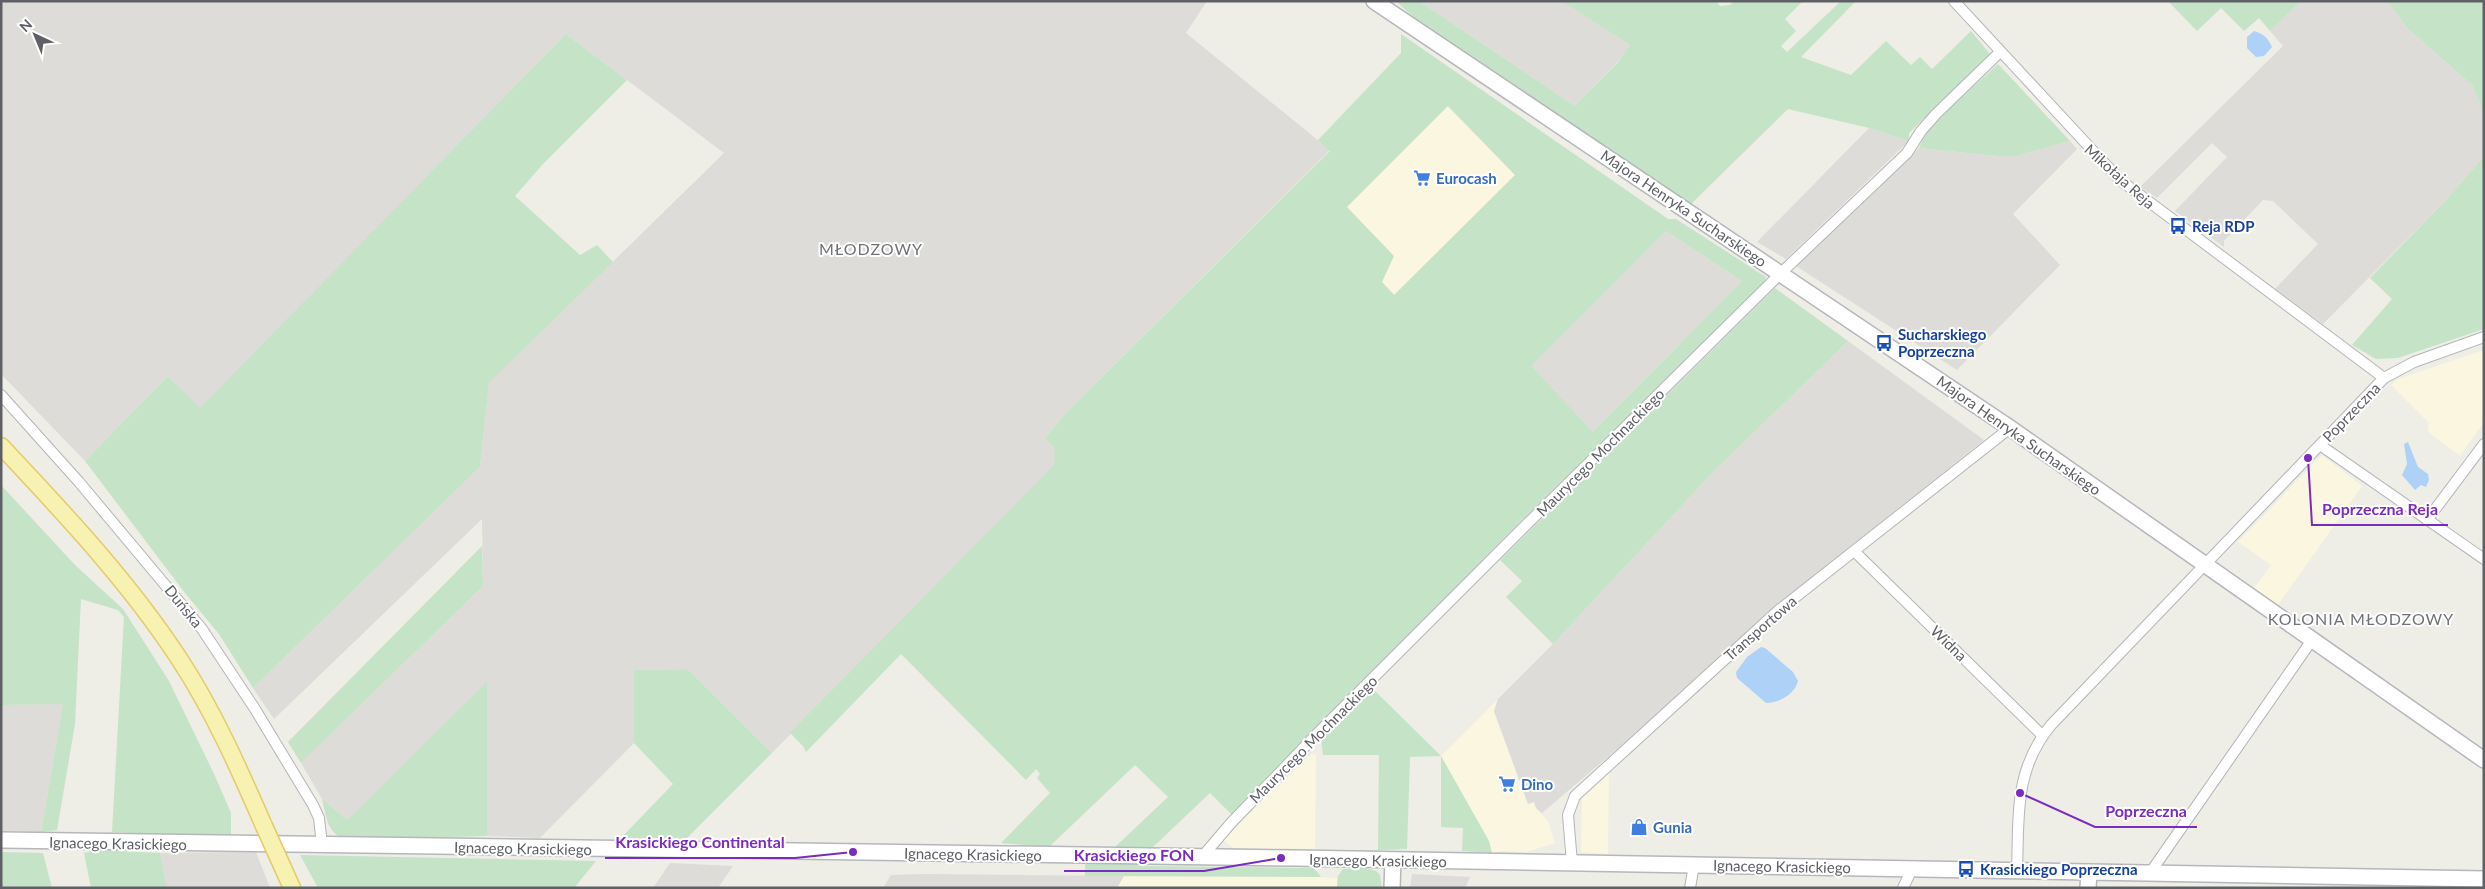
<svg xmlns="http://www.w3.org/2000/svg" width="2485" height="889" font-family="Lato,sans-serif">
<rect width="100%" height="100%" fill="#eeede6"/>
<path fill="#fbf6df" d="M1447 106 1515 175 1395 295 1382 282 1347 207Z
M2484 350V422L2460 456 2428 432 2429 423 2391 385 2398 379Z
M2322 455 2362 486 2278 605 2254 588 2271 565 2238 542Z
M1498 699 1494 712 1528 804 1534 802 1536 808 1548 821 1555 843 1526 852 1502 851 1492 853 1489 841 1441 756Z
M1311 754 1316 755 1315 849H1235L1223 840 1274 788H1277Z
M1609 772 1608 854 1581 852 1582 795Z
M1124 876 1321 877 1337 878V888H1117Z"/>
<path fill="#dddcd8" d="M1 1H1207L1186 33 1330 150 1067 412 1045 438 1055 449V465L772 753 688 669 634 670V743L540 838 487 836V683L347 820 322 799 301 763 483 586 482 519 274 719 253 688 480 467 489 383 724 153 566 34 200 409 168 376 85 461 1 374Z
M1419 1H1561L1630 45 1625 54 1575 106Z
M2301 1H2388L2406 27 2472 85 2484 113V156L2447 199 2323 324 2275 289 2318 244 2273 201 2263 200 2224 241V247L2175 211 2227 157 2212 143 2157 198 2140 187 2283 46 2270 31Z
M1869 128 1909 141 1786 259 1757 242Z
M2070 141 2077 149 2013 214 2060 265 1957 370 1796 266 1919 148 1997 156H2016Z
M1666 231 1742 281 1593 432 1530 366Z
M1848 341 1984 440 1778 604 1642 728 1542 813 1536 808 1534 802 1528 804 1494 711 1498 699 1553 644 1712 473Z
M63 704 41 832 1 831V705Z
M256 852 270 888H167L160 853Z
M670 863 733 866 718 888H653Z
M1412 874 1470 877 1465 888H1410Z
M891 875 926 874 1124 876 1117 888H883Z"/>
<path fill="#c5e3c7" fill-rule="evenodd" d="M1396 1H1419L1575 106 1619 61 1630 45 1561 1H1716L1720 6 1730 5 1734 1H1803L1785 19 1796 31 1781 46 1787 52 1841 1H1856L1801 57 1851 75 1886 41 1911 65 1920 57 1932 69 1971 31 1990 54 1909 133V141L1869 128 1788 109 1691 204 1421 24Z
M2168 1H2301L2270 31 2259 18 2244 31 2221 8 2197 31Z
M2388 1H2484V113L2472 85 2406 27Z
M566 34 627 80 543 164 515 196 580 255 597 245 613 262 489 383 480 467 253 688 219 634 185 593 85 461 168 376 200 408Z
M1401 34 1668 219H1676L1766 277 1764 283 1502 540 1233 816 1210 793 1153 847H1115L1168 797 1135 765 1049 847 1001 843 1050 793 1037 778 1040 774 1036 769 1026 780 901 654 806 752 803 746 790 733 1054 465 1055 449 1045 438 1067 412 1330 151 1318 140 1401 53ZM1448 106 1515 175 1394 295 1382 282 1394 256 1347 207ZM1666 231 1742 281 1593 432 1531 366Z
M1998 64 2070 141 2016 156H1997L1919 148 1926 132 1931 125Z
M2484 156V329L2398 358 2376 359 2352 345 2392 299 2370 278 2447 199Z
M1775 288 1848 341 1712 473 1553 644 1506 597 1522 581 1500 560Z
M1 485 75 565 123 609 169 681 215 776 231 813V838L112 832 124 617 118 610 81 599 75 724 57 830 41 832 63 704 1 705Z
M482 546 483 586 301 763 288 742Z
M688 669 772 753 685 840 620 839 673 784 634 743V670Z
M487 682V836L346 840C326 832 327 818 322 799L347 820Z
M1371 687 1441 756 1489 841 1492 853 1462 851 1463 828 1441 827V756L1410 757 1407 849 1378 850 1379 755H1323L1321 740Z
M97 850 160 853 167 888H91L84 853Z
M1 852 43 853 52 888H1Z
M300 855 596 861 574 888H318Z
M1085 862H1139L1149 866 1314 868 1321 877 1085 876Z
M1362 867 1376 871 1380 875 1382 888H1337L1338 876 1343 869Z"/>
<path fill="#aed2f7" d="M2254 31C2264 34 2268 38 2272 47L2264 56 2256 57 2247 48V37Z
M2408 442 2418 467 2428 474 2429 480 2426 487 2421 485 2415 490 2402 475 2407 464 2404 444Z
M1761 647 1765 648 1793 672 1798 681C1795 694 1779 703 1766 703L1737 678 1736 672 1747 657Z"/>
<g fill="none" stroke-linecap="round" stroke-linejoin="round">
<g stroke="#b3b5b9" stroke-width="12">
<path id="street" d="M1954 1 2120 180 2384 378
M1 395 79 482 202 629 255 709 313 805 319 818 322 845
M2320 445 2484 559
M2427 520 2484 444
M1855 552 2042 735
M1202 857 1231 823 1317 734 1518 533 1781 273 1907 153 1921 131 1936 114 2000 52
M1572 863 1568 815 1575 796 1779 610 2010 428
M2017 870C2019 815 2014 770 2051 725L2384 378 2414 362 2484 337
M2150 873 2312 640
M1690 888 1694 865
M1903 888 1912 869"/>
</g>
<g stroke="#b5b7bc" stroke-width="18">
<path id="secondary" d="M1374 1 2010 428 2484 760
M1 840 1296 858 2484 879
M1392 888 1393 860
M2088 888 2089 872"/>
</g>
<g stroke="#e4cb69" stroke-width="19">
<path id="primary" d="M1 446C65 514 129 582 180 660 214 712 239 769 264 826
M283 868 292 888"/>
</g>
<use href="#street" stroke="#fff" stroke-width="10"/>
<use href="#secondary" stroke="#fff" stroke-width="15"/>
<use href="#primary" stroke="#f7f1b2" stroke-width="16"/>
<g stroke="#e4cb69" stroke-width="19" stroke-linecap="butt">
<path id="primary-bridge" d="M264 826 283 868"/>
</g>
<use href="#primary-bridge" stroke="#f7f1b2" stroke-width="16"/>
</g>
<defs>
<g id="supermarket-bare" transform="scale(1.35)"><path d="M-6-5.5h2.5l.6 2H6L4.5 2H-2.5L-4.4-4H-6ZM-1.5 3.2a1.3 1.3 0 1 0 .1 0ZM3 3.2a1.3 1.3 0 1 0 .1 0Z" fill="#3f7fe0" stroke="#fff" stroke-width="2.5" paint-order="stroke"/></g>
<g id="bus-bare" transform="scale(1.35)"><path d="M-5-6H5V4H4V6H2V4H-2V6H-4V4H-5ZM-3.5-4V0h7V-4ZM-3.5 1.2v1.5H-2V1.2ZM2 1.2v1.5H3.5V1.2Z" fill="#1a4fb4" stroke="#fff" stroke-width="2.5" paint-order="stroke"/></g>
<g id="shop-bare" transform="scale(1.35)"><path d="M-5-2.5h2.3a2.7 3.5 0 0 1 5.4 0H5L5.5 6h-11ZM-1.5-2.5h3a1.5 2.3 0 0 0-3 0Z" fill="#3f7fe0" stroke="#fff" stroke-width="2.5" paint-order="stroke"/></g>
</defs>
<g fill-rule="evenodd">
<use href="#supermarket-bare" x="1422" y="178"/>
<use href="#bus-bare" x="2178" y="226"/>
<use href="#bus-bare" x="1884" y="343"/>
<use href="#supermarket-bare" x="1507" y="784"/>
<use href="#shop-bare" x="1639" y="827"/>
<use href="#bus-bare" x="1966" y="869"/>
</g>
<g text-anchor="middle" dominant-baseline="central" stroke-width="4" stroke-linejoin="round" paint-order="stroke">
<g font-size="15" fill="#5e6065" stroke="#fff">
<text transform="translate(2120 176) rotate(42)">Mikołaja Reja</text>
<text transform="translate(1684 208) rotate(34)">Majora Henryka Sucharskiego</text>
<text transform="translate(2351 412) rotate(-46)">Poprzeczna</text>
<text transform="translate(2019 435) rotate(35)">Majora Henryka Sucharskiego</text>
<text transform="translate(1600 452) rotate(-45)">Maurycego Mochnackiego</text>
<text transform="translate(184 606) rotate(51)">Duńska</text>
<text transform="translate(1760 628) rotate(-41)">Transportowa</text>
<text transform="translate(1949 643) rotate(44)">Widna</text>
<text transform="translate(1313 739) rotate(-45)">Maurycego Mochnackiego</text>
<text transform="translate(118 843) rotate(1)">Ignacego Krasickiego</text>
<text transform="translate(523 848) rotate(1)">Ignacego Krasickiego</text>
<text transform="translate(973 854) rotate(1)">Ignacego Krasickiego</text>
<text transform="translate(1378 860) rotate(1)">Ignacego Krasickiego</text>
<text transform="translate(1782 866) rotate(1)">Ignacego Krasickiego</text>
</g>
<g font-size="15" font-weight="bold" fill="#366cbe" stroke="#fff" text-anchor="start">
<text x="1436" y="178">Eurocash</text>
<text x="1521" y="784">Dino</text>
<text x="1653" y="827">Gunia</text>
</g>
<g font-size="15" font-weight="bold" fill="#164399" stroke="#fff" text-anchor="start">
<text x="2192" y="226">Reja RDP</text>
<text x="1898" y="334">Sucharskiego<tspan x="1898" dy="17">Poprzeczna</tspan></text>
<text x="1980" y="869">Krasickiego Poprzeczna</text>
</g>
<g font-size="16" letter-spacing="1" fill="#6f7277" stroke="#fff">
<text x="871" y="248">MŁODZOWY</text>
<text x="2361" y="618">KOLONIA MŁODZOWY</text>
</g>
</g>
<path fill="none" stroke="#7b2cbf" stroke-width="2" d="M2308 458L2312 525H2448M2020 793L2095 827H2197M853 852L795 858H605M1281 858L1204 871H1064"/>
<g fill="#7b2cbf" stroke="#fff" stroke-width="2">
<circle cx="2308" cy="458" r="5"/>
<circle cx="2020" cy="793" r="5"/>
<circle cx="853" cy="852" r="5"/>
<circle cx="1281" cy="858" r="5"/>
</g>
<g font-size="16" text-anchor="middle" font-weight="bold" fill="#7b2cbf" stroke="#fff" stroke-width="4" stroke-linejoin="round" paint-order="stroke">
<text x="2380" y="515">Poprzeczna Reja</text>
<text x="2146" y="817">Poprzeczna</text>
<text x="700" y="848">Krasickiego Continental</text>
<text x="1134" y="861">Krasickiego FON</text>
</g>
<rect width="2485" height="889" fill="none" stroke="#5e6065" stroke-width="5"/>
<g transform="translate(35 35) rotate(316)" stroke="#ffffff" stroke-width="4" paint-order="stroke">
<path d="M0-4L9 19L0 12L-9 19Z" fill="#5e6065"/>
<text y="-8" font-size="14" font-weight="bold" text-anchor="middle" fill="#5e6065">N</text>
</g>
</svg>
